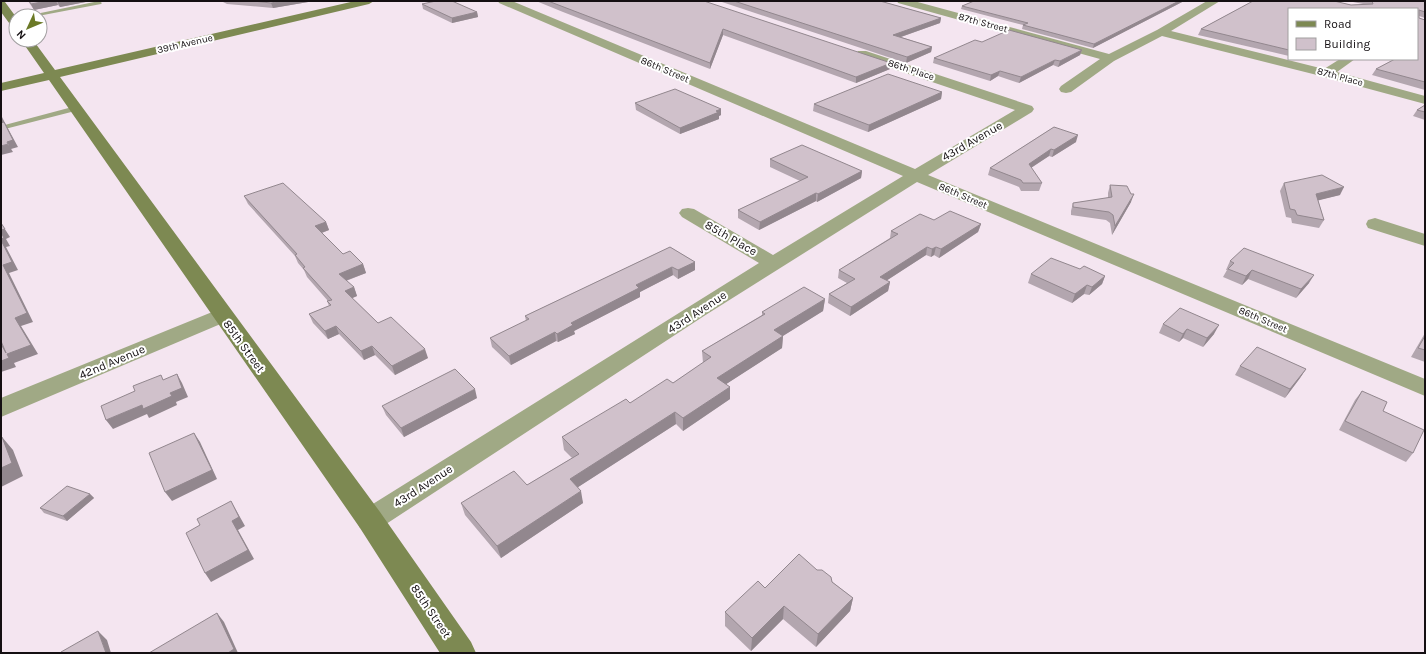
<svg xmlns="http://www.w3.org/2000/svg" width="1426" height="654" font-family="Karla,sans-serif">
<rect width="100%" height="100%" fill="#f4e5f0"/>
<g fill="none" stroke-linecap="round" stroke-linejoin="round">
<path fill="#a0a985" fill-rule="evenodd" d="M99 1 102 3 101 4 38 16H26Z
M76 106H79V110L1 130V126Z"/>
<path fill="#a0a985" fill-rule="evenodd" d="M498 1H512L915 169 1015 110 858 57 856 54 858 51H866L1032 106 1034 109 1032 112 928 175 1425 379V396L917 182 704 316 380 528 370 532 360 528 356 520 360 512 759 263 682 217 679 213 682 209 688 208 694 209 773 255 903 176 499 3Z
M897 1H914L1109 54 1157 30 1207 1H1220L1171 31 1324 69 1340 59H1355L1337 72 1425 96V104L1321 76 1162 36 1114 61 1071 92 1066 93 1061 92 1059 89 1061 86 1100 59 898 3Z
M1375 218 1425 234V246L1368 228 1366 224 1368 220Z
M222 308 230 310 233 315 230 320 1 417V398Z"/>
<path fill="#7d8952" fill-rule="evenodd" d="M1 1 5 2 16 17V28L12 27 1 12Z
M355 1H374L369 4 60 77 380 512 471 642 476 653H440L360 528 49 80 1 91V83L44 73 21 40H33L55 70Z"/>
</g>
<path fill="#b3a6af" d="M28 1H91L60 7 58 5 34 10Z
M221 1H314L273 8 227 4Z
M536 1H704L890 69 856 83 723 35 710 69 563 12Z
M719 1H880L941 18 940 23 901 37 932 47 931 52 906 63Z
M974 1H1184L1093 48 1022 29 1023 25 961 9 962 6Z
M1253 1H1334L1351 5 1363 4 1348 1H1425V18L1419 16V18L1425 20V90L1372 75 1376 69 1395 59H1417V9H1289V56L1198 35 1201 29Z
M422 4 477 12 478 17 452 23 423 9Z
M982 42 1082 50 1080 55 1058 67 1053 65 1019 83 998 76 990 81 933 63 934 58Z
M942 92 941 99 868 132 813 111 814 104Z
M635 103 721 109V115L719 116V119L680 134 636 110Z
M1425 105V120L1413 116 1417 110Z
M1054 127 1076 142 1052 157 1049 156 1031 168 1042 183 1039 191H1021L1019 187 988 175 990 168Z
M770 159 862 171 861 178 817 202 816 201 759 230 738 218V210L800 181 770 167Z
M1284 183 1340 195 1318 200 1324 220 1319 228 1292 223 1291 218 1286 217 1280 191Z
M1110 185 1131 202 1112 235 1110 223 1106 220 1071 215V211L1073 203 1108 198V193Z
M244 196 326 222 329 230 322 233 343 254 363 264 366 273 346 281 354 287 357 296 352 298 378 323 428 358 395 375 375 355 364 360 339 334 328 339 313 323 309 314 329 306 327 301H328L307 277 304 270 298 263 295 256 248 204Z
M934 220 981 224 978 232 939 258 934 255 931 257 926 255 886 281 890 282 888 291 850 316 828 303 829 294 847 283 838 278 839 270 890 238 891 231Z
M670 247 695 262V270L678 279 673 275 640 292V297L574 331 575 334 558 342 556 341 511 365 492 347 490 338 526 321 525 316Z
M1230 261 1309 283 1296 298 1248 279 1242 285 1223 277 1227 270H1226Z
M1080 269 1105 276 1102 284 1089 295 1084 294 1072 303 1028 283 1031 274Z
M825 299 823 311 783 336 782 348 726 384 730 387V399L683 431 676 424 578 487 583 503 501 558 465 515 461 503 527 485 572 458 564 450 562 437 630 403 673 383 703 363 702 351 762 315V312Z
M1163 324 1214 334 1203 347 1183 338 1179 342 1159 333Z
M1425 333V362L1411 357Z
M1240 366 1306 369 1300 378 1285 398 1235 375Z
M1362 391 1383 411 1413 453 1406 462 1339 430 1355 400Z
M477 398 404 437 386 415 382 406Z
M90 494 94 498 67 521 44 513 40 508Z
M817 570 853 598 850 611 816 647 783 619 751 651 725 626V612L765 588Z"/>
<path fill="#92878e" d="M47 1H56L58 5 34 10 31 4Z
M57 1H91L60 7Z
M281 1H314L273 8 271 3Z
M1179 1H1184L1093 48 1094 44Z
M477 12 478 17 452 23V18Z
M941 18 940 23 892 40 893 35Z
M723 29V35L710 69V63Z
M932 47 931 52 906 63 907 57Z
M1082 50 1080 55 1058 67 1060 61Z
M1055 60 1053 65 1019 83 1021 77Z
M891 63 890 69 856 83V77Z
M1000 71 998 76 990 81 991 75Z
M942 92 941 99 868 132 869 125Z
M721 109V115L719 116V119L680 134V128Z
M1 115 5 123 18 147 11 149 7 142 1 125Z
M1078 135 1076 142 1052 157 1054 150Z
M8 144 13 152 1 155V146Z
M1051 149 1049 156 1026 171 1029 164Z
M862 171 861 178 817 202 818 194Z
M1344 187 1340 195 1312 202 1316 194Z
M816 193V201L759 230 760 222Z
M1134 194 1131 202 1112 235 1115 226Z
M326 222 329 230 318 234 315 226Z
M1 223 10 237 6 239 10 246 6 247 18 270 9 273 33 322 21 326 38 354 14 363 16 367 1 372V343L6 350 15 318 3 265 1 240Z
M981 224 978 232 939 258 941 249Z
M927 247 926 255 878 286 880 277Z
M936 247 934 255 931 257 932 249Z
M695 262V270L678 279V270Z
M363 264 366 273 342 282 339 274Z
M672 267 673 275 640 292V297L574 331 575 334 558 342 557 334 571 323 636 285Z
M1252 270 1248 279 1242 285 1246 276Z
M1314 275 1309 283 1296 298 1301 289Z
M1105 276 1102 284 1089 295 1092 287Z
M890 282 888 291 850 316 851 307Z
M1087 285 1084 294 1072 303 1075 294Z
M354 287 357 296 348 300 345 291Z
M825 299 823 311 773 342 774 330Z
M1219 325 1214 334 1203 347 1207 338Z
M336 326 339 334 328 339 325 331Z
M1187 329 1183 338 1179 342 1183 334Z
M555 332 556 341 511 365 509 356Z
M783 336 782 348 717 390V378Z
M372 346 375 355 364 360 361 351Z
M425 349 428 358 395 375 392 366Z
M1306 369 1300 378 1285 398 1290 389Z
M177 374 182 383 188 397 176 402 177 405 149 418 147 414 113 429 106 420 170 393Z
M730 387V399L683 431V418Z
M475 389 477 398 404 437 401 428Z
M675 412 676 424 572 491 570 479Z
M194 433 200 442 217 479 172 501 165 492Z
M2 437 13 450 23 476 1 487Z
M581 491 583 503 501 558 497 546Z
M90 494 94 498 67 521 63 516Z
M231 501 245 526 238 530 254 559 211 582 205 573 232 521Z
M853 598 850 611 816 647 818 634Z
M784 606 783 619 751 651 752 638Z
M217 613 224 622 238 653H228Z
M98 631 107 640 111 653H106Z"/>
<path fill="#d0c1cb" stroke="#92878e" d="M29 1H47L31 4Z
M253 1H281L271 3Z
M436 1H452L477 12 452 18 422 4Z
M548 1H704L891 63 856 77 723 29 710 63Z
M734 1H880L941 18 893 35 932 47 907 57Z
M974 1H1179L1094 44 1023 25 1028 23 962 6Z
M1253 1H1334L1351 5 1373 4 1372 1H1425V12L1419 10V18L1425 20V82L1376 69 1395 59H1417V9H1289V50L1201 29Z
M1009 30 1082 50 1060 61 1055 60 1021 77 1000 71 991 75 934 58 975 40 982 42Z
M888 74 942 92 869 125 814 104Z
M675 89 721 109 716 111 719 112 680 128 635 103Z
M1425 105V112L1417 110Z
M4 122 13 140 7 142 8 144 1 146V123Z
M1054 127 1078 135 1054 150 1051 149 1029 164 1042 183H1023L1021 180 990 168Z
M802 145 862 171 818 194 816 193 760 222 738 210 808 177 770 159Z
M1322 175 1344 187 1316 194 1324 220 1297 215 1295 210 1290 209 1284 183Z
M283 183 326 222 315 226 343 254 350 251 363 264 339 274 354 287 345 291 378 323 391 317 425 349 392 366 372 346 361 351 336 326 325 331 309 314 331 305 327 301 332 300 303 268 305 267 295 255 297 254 244 196Z
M1110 185 1127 186 1131 194H1134L1115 226 1113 215 1109 212 1073 207V203L1112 197Z
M950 211 981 224 941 249 936 247 932 249 927 247 880 277 890 282 851 307 829 294 855 279 839 270 898 234 891 231 920 214 934 220Z
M1 223 5 229 1 230Z
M1 232 4 238 1 239Z
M1 240 12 262 3 265 27 313 15 318 31 345 7 354 9 358 1 361V344L6 353 1 341Z
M670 247 695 262 678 270 672 267 636 285 639 288 571 323 573 325 557 334 555 332 509 356 490 338 529 319 525 316Z
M1244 248 1314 275 1301 289 1252 270 1246 276 1228 269 1234 263 1230 261Z
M1051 258 1080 269 1084 266 1105 276 1092 287 1087 285 1075 294 1031 274Z
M804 287 825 299 774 330 783 336 717 378 730 387 683 418 675 412 570 479 581 491 497 546 461 503 514 471 527 485 579 454 562 437 626 399 630 403 667 379 673 383 711 357 702 351 765 314 762 312Z
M1180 308 1219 325 1207 338 1187 329 1183 334 1163 324Z
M1425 336V350L1418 348Z
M1257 347 1306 369 1290 389 1240 366Z
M455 369 475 389 401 428 382 406Z
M177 374 182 388 170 393 172 396 143 409 142 405 106 420 101 406 135 391 133 386 161 375 163 380Z
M1362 391 1387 402 1383 411 1424 430 1413 453 1345 421Z
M194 433 212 470 165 492 149 453Z
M1 437H2L12 463 1 468Z
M67 486 90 494 63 516 40 508Z
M231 501 239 517 232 521 248 550 205 573 186 533 200 525 197 519Z
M799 554 817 570H822L831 577 832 582 853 598 818 634 784 606 752 638 725 612 758 581 765 588Z
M217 613 234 649 228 653H149Z
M98 631 106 653H61V652Z"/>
<g text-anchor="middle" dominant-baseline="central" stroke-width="4" stroke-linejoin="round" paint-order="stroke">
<g font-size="10" fill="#140f12" stroke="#fff">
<text transform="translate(983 23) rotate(15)">87th Street</text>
<text transform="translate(185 44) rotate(-13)">39th Avenue</text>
<text transform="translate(665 70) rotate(23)">86th Street</text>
<text transform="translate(911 70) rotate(18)">86th Place</text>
<text transform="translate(1340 77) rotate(15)">87th Place</text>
<text transform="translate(963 196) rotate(23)">86th Street</text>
<text transform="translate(1263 320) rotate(23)">86th Street</text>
</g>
<g font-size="12" fill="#140f12" stroke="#fff">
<text transform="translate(972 141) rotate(-30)">43rd Avenue</text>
<text transform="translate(731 238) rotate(30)">85th Place</text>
<text transform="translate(697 312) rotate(-33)">43rd Avenue</text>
<text transform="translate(244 346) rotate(54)">85th Street</text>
<text transform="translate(112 362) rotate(-23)">42nd Avenue</text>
<text transform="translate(423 486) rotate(-33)">43rd Avenue</text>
<text transform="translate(431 611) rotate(56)">85th Street</text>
</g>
</g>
<rect width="1426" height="654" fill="none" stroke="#140f12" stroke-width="4"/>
<rect x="1288" y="8" width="130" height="52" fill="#ffffff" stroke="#a19fa0"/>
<rect x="1296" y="21" width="20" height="6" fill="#7d8952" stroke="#a19fa0"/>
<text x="1324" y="28" font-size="12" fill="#140f12">Road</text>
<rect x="1296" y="38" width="20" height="12" fill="#d0c1cb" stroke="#a19fa0"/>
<text x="1324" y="48" font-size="12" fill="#140f12">Building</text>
<g transform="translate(28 28) rotate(226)"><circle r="19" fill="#ffffff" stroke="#a19fa0"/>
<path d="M0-3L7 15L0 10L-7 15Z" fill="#6b7926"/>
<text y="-6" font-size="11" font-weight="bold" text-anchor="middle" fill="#140f12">N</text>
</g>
</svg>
